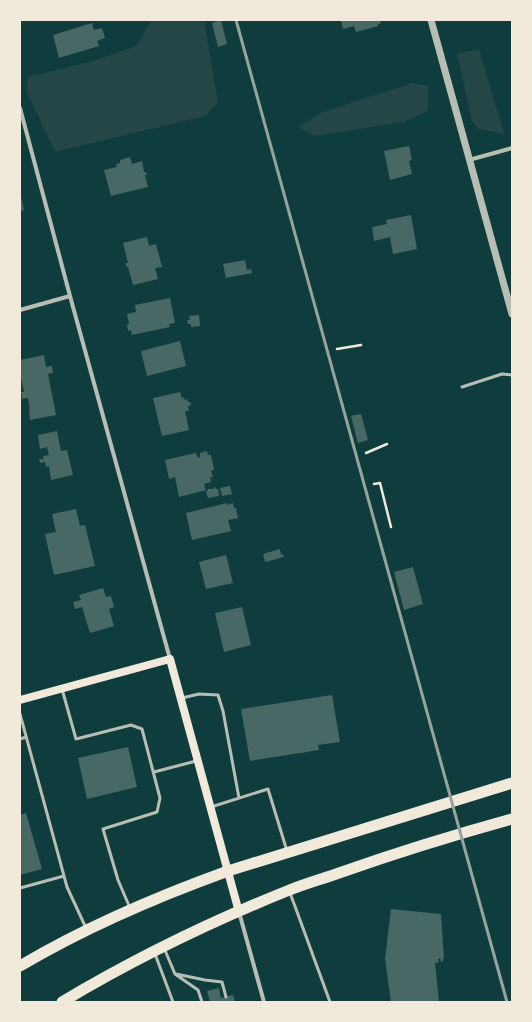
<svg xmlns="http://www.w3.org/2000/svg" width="532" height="1022" font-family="'Golos Text',sans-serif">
<rect width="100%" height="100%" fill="#0f3d3e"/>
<path fill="#244646" d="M152 20H204L218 102 205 116 55 152 27 92 28 77 93 61 136 46Z
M479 49 504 134 479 129 472 121 457 54Z
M413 83 428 86V111L404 122 314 136 298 127 323 112Z"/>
<path fill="#486865" d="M221 20 227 44 218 47 212 23Z
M341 20H380L381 23 378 24V26L356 32 354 26 343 29Z
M92 23 94 30 102 28 105 38 97 41 99 46 59 58 53 35Z
M409 146 412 160 409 161 412 174 390 180 384 151Z
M130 157 132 164 142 161 144 172H146L147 175H145L148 187 111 196 104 170 117 167 116 164 120 163V160Z
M20 197H21L24 210 20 211Z
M411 215 417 249 393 254 390 237 374 241 372 227 387 224 386 220Z
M147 237 149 246 156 244 162 267 155 268 158 279 133 285 128 267H127L125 263H128L123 243Z
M245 260 247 270 251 269 252 273 226 278 223 264Z
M170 298 175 323 169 324 170 327 132 335 131 330 128 331 127 325 129 324 127 314 136 312 135 305Z
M199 315 200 326 191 327V324H188L187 320H190L189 316Z
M180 341 186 366 147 376 141 351Z
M44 355 46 367 52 366 53 373 48 374 56 415 30 420 29 411H30L28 398 22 399 21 392H24L20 373V360Z
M180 392 182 398 184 397V400L187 399 188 402H190L191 405 188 406 189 411H185L189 430 162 436 153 398Z
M361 414 368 440 358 443 351 416Z
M57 431 61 451 67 450 73 475 51 480 49 466 46 467 45 462 40 463 39 459H44L43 456 49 455 47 447 40 449 38 435Z
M207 451 208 455H211L214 470 211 471 213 477H210L211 482 204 484 206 490 179 497 175 477 169 479 165 460 196 453 198 458 200 457V453Z
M230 486 232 494 222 496 220 488Z
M215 487 216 489H218L219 496 208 498 206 491 208 490V489H214L213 488Z
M227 503V505L233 503 234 508H236L238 518 228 520 231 531 192 540 186 513Z
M76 509 80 526 85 525 95 566 54 575 45 534 56 532 52 514Z
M280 549 281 555 283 554 284 557 265 562 263 554Z
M226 555 233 583 206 589 199 562Z
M413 567 423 604 404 610 394 572Z
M103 588 106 597 111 596 114 607 109 609 114 626 90 633 82 607 75 609 73 602 81 600 79 595Z
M242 607 251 645 224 652 215 613Z
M332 695 340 742 318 745 319 750 250 761 241 709Z
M128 747 137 787 87 799 78 758Z
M26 813 42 869 20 875V815Z
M391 909 441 914 444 958 443 959V961L441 962 440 958 438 959 439 962 435 963 439 1002H391L385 959Z
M219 988 221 998 233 995 235 1002H210L207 991Z"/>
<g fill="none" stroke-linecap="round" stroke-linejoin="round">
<path stroke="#f1e9da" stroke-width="2.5" d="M337 349 361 345
M366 453 387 444
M374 484 380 483 391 527"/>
<path stroke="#b8beb3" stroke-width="3" d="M462 387 502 374 512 375
M62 689 76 739 131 725 142 729 160 798 157 812 103 829 118 880 130 908
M182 698 199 694 218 695 223 711 239 798
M20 714 67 887 86 928
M20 739 26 737
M154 772 196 761
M211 807 268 789 287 851
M20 888 64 876
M290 893 296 909 330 1002
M164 948 175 974 198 990 202 1002
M155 954 173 1002
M176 974 205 980 222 982 226 997"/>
<path stroke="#b8beb3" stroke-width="4" d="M20 108 70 296 170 659
M469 160 512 148
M20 310 70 296
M239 912 264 1002"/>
<path stroke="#b8beb3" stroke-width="7" d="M431 20 512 314"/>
<path stroke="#f1e9da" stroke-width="8" d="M20 700 170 659 239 912"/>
<path stroke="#f1e9da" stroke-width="11" d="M20 966C86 927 156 897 228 871L512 783
M62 1002C134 959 210 922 287 891 304 884 322 879 339 873 396 853 454 835 512 819"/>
<path stroke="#97a49c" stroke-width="3" d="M236 20 507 1002"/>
</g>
<rect width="532" height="1022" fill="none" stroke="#f1e9da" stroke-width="42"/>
</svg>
